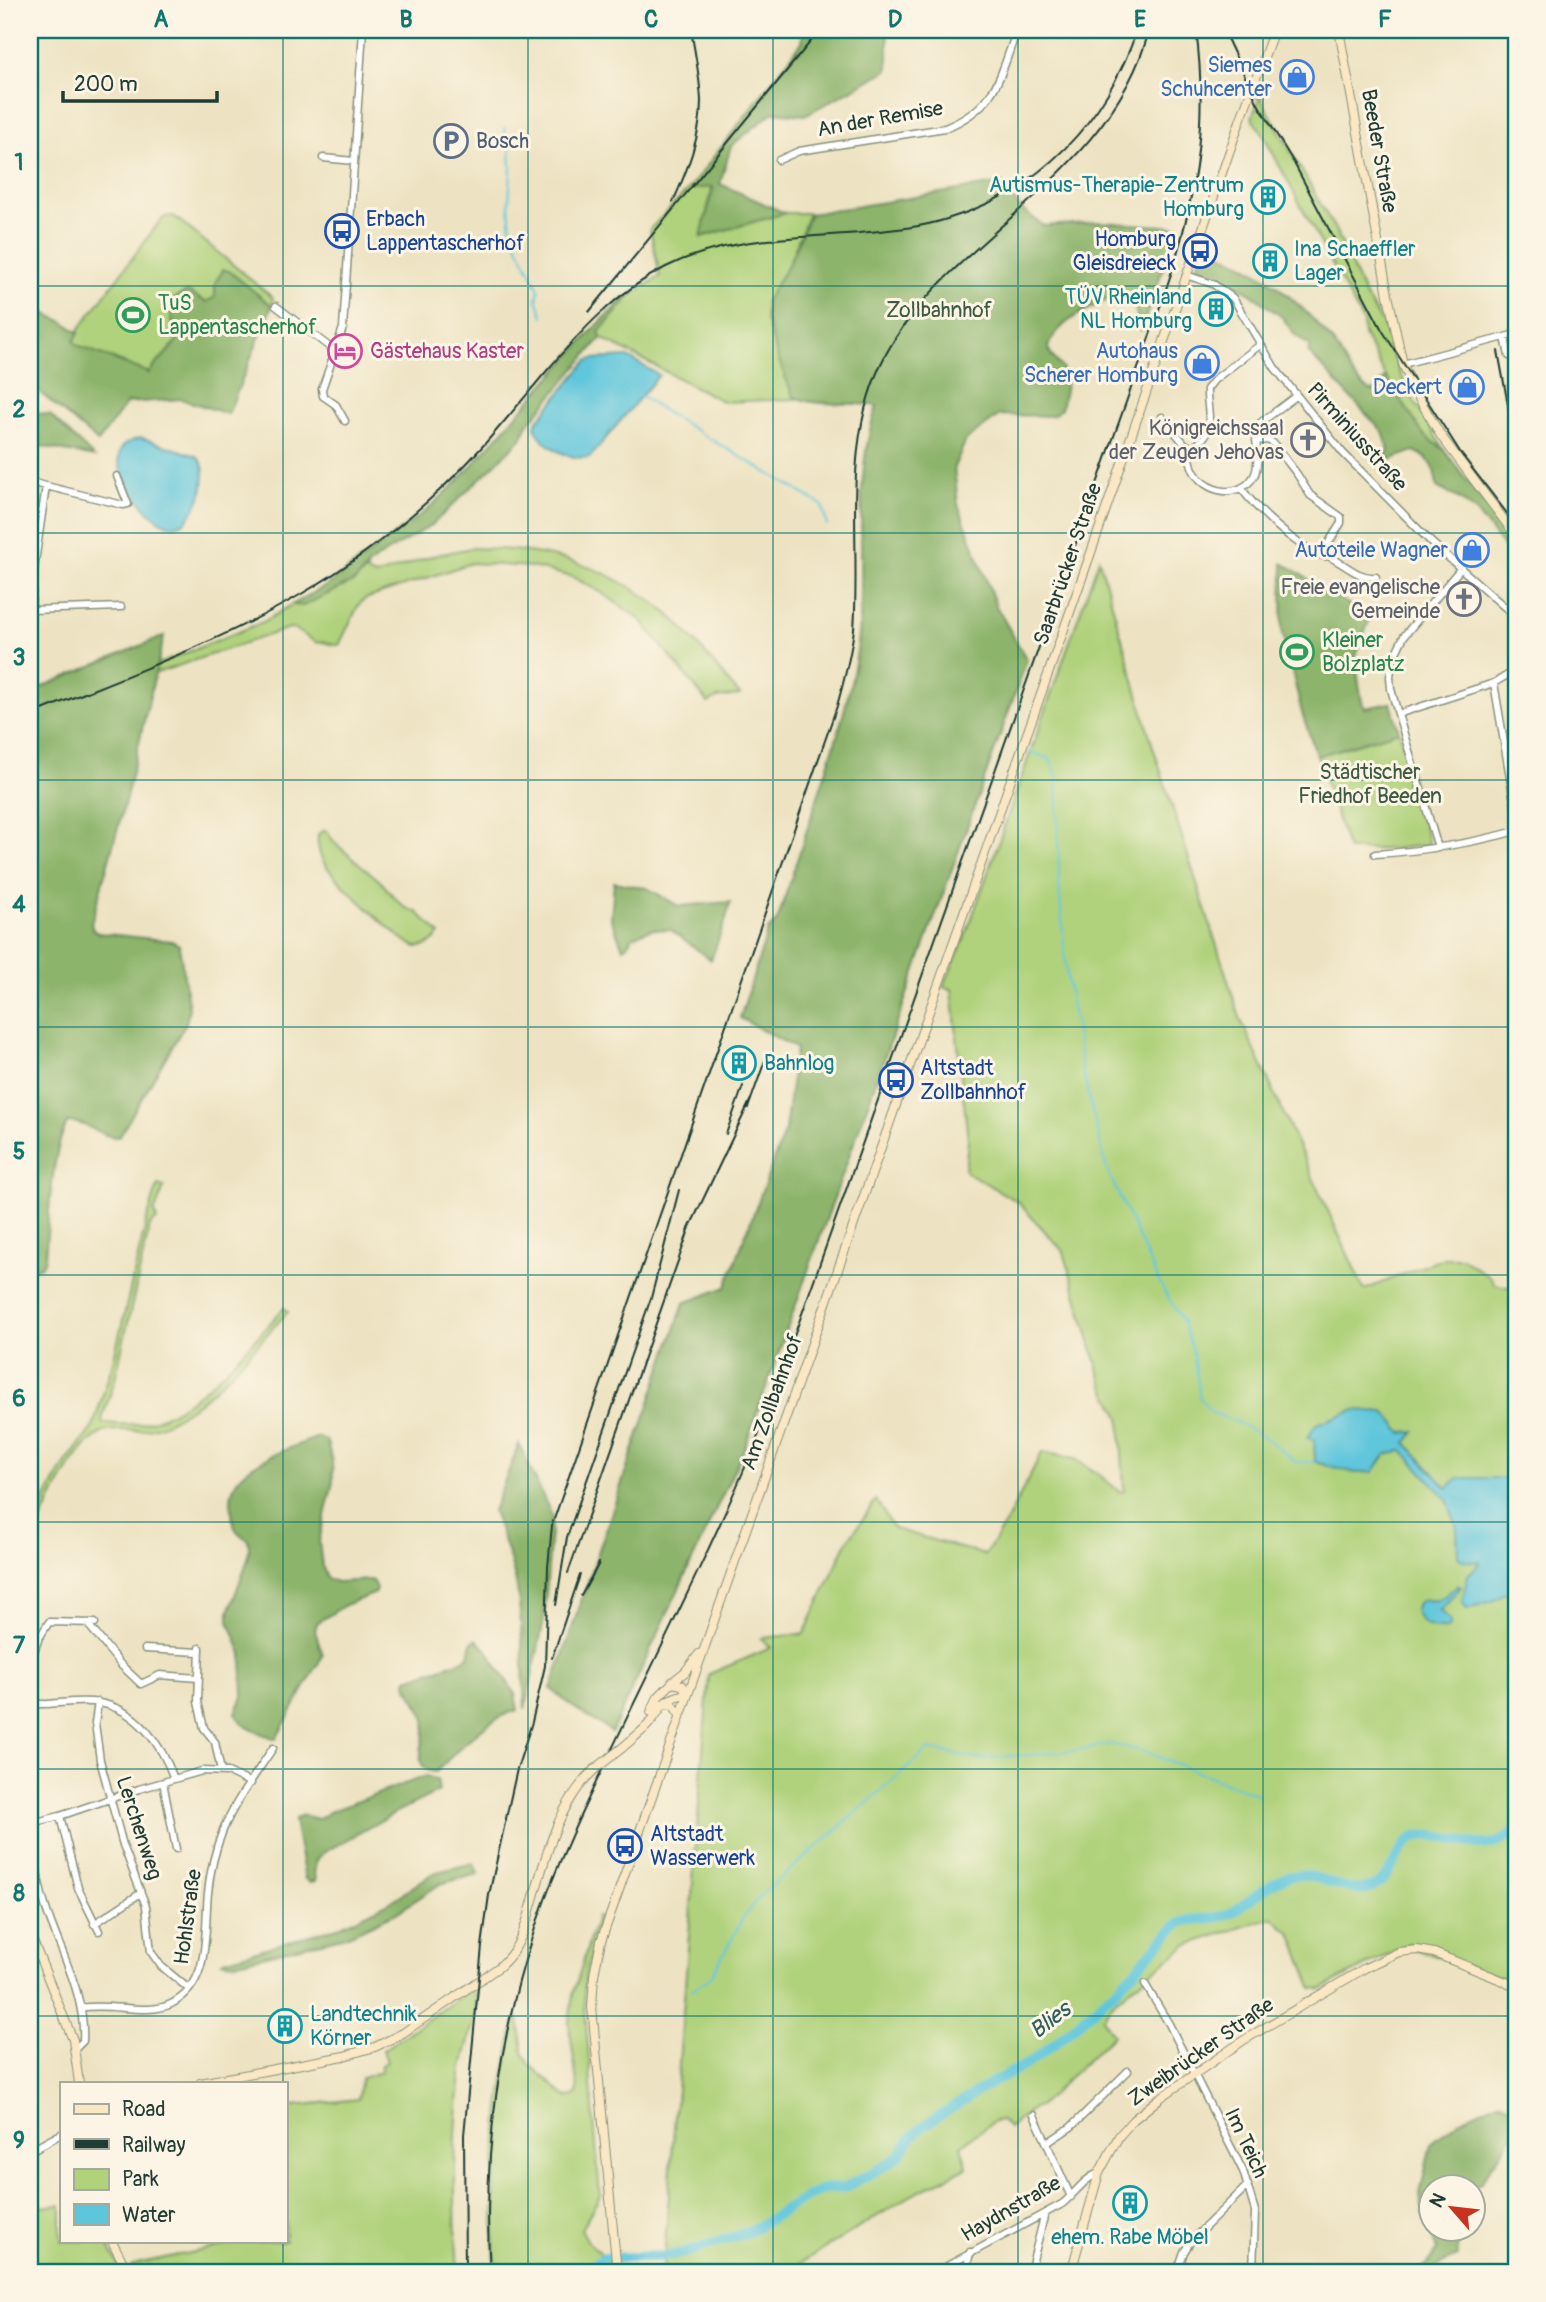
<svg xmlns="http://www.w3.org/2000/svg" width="1546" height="2302" font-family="Pangolin,sans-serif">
<rect width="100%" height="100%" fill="#fcf5e5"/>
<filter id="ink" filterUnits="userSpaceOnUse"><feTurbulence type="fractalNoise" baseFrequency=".0143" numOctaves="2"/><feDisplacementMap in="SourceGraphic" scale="14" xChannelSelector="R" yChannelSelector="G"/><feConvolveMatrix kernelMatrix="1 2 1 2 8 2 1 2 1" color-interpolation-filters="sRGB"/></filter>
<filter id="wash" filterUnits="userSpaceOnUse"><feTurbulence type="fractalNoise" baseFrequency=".00686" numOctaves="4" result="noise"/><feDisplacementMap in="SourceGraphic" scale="28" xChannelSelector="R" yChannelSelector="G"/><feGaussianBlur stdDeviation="1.57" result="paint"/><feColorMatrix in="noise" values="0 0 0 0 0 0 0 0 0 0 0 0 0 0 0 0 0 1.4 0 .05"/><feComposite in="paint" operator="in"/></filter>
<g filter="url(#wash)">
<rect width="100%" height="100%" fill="#ede3c2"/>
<path fill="#b0d27b" stroke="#688858" stroke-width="2" d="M1259 88 1263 102 1337 233 1364 294 1385 327 1398 369 1411 396 1444 450 1423 434 1386 377 1364 335 1363 322 1260 129C1247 116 1254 115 1259 100L1256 95Z
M713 186 701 237 785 213H809L789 263 766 301 765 318 778 358 793 396 798 399 724 402 601 338 599 332 629 297 660 276 650 229 689 189Z
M174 216 273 298 272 306 229 271 223 270 215 283V297L206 302 188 292 172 322 179 337C171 351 158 360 149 373L76 345 74 341 80 328 161 220 165 217Z
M471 548C545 549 601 562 661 608 688 629 716 668 740 695L717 698 708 703 641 620 602 593 573 577 532 567 471 563 365 599 359 604 339 645C330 646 325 640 317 643L294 629 289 628 154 674 156 665 263 622 293 604 297 606 355 581 367 570 368 573 376 576 432 556Z
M1099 559 1153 747 1240 1018 1364 1290 1444 1258H1462L1491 1278 1494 1284 1516 1289V1983L1412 1948 1409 1943 1320 1990 1318 1988 1313 1989 1291 1933 1272 1917 1187 1945 1117 1999 1102 2018 1113 2035 1039 2107 1033 2108 1009 2128 1002 2120 994 2121 961 2145 967 2167 912 2195 786 2272H663L709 1674 771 1648 761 1638 804 1634 847 1542 876 1500 894 1529 985 1555 1007 1521 1042 1452 1075 1459 1097 1473 1120 1492 1124 1491 1120 1417 1103 1385 1064 1252 1018 1202 965 1171 968 1140 952 989 943 987 964 940Z
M1399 731 1429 845 1390 849 1348 850 1317 756Z
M322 831H326L336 844 380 881 397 900 406 908 417 912 440 934C435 941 426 948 417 947 401 943 332 877 323 861 319 853 317 843 318 835Z
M158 1185 164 1187 154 1213 157 1220 150 1225 115 1379 102 1419 103 1423C118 1424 138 1426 152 1421 200 1406 250 1344 284 1308L288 1312C257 1343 222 1388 185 1412 172 1421 157 1429 141 1430 129 1431 116 1428 104 1432 73 1445 46 1512 31 1542L30 1528 53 1485 67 1461 93 1427 113 1362 147 1219Z
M597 1916 600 1918 585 1976 584 1996 600 2196 581 2229 588 2242 611 2263 612 2272H495C492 2187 495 2102 516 2019L519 2018 523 2053 530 2065 567 2098 574 2096 578 2091 569 2023 573 1995Z
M475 1987C480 2013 467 2042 462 2067 461 2076 460 2085 459 2094 453 2154 454 2212 458 2272H134L131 2267 140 2263 234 2244V2241H285V2107L358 2099 362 2078 381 2072 382 2065 387 2062 383 2050Z
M61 2205V2241H106L122 2272H30V2208Z"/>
<path fill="#8cb46b" stroke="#567850" stroke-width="2" d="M803 30H879L888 34V70L805 115 773 112 731 146 720 184 785 213 701 237 713 187 689 189 802 42Z
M1002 183 1020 208 1044 226 1100 222 1178 227 1141 330 1139 329C1137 313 1136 300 1120 294 1094 307 1058 318 1048 348L1052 356 1066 373 1067 380 1061 409 1052 416 1000 415 966 440 954 467 958 504 996 606 1027 660 744 1449 612 1732 570 1705 551 1689 684 1303 726 1287 785 1130 796 1048 740 1018 768 930 777 921C792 875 807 830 822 784 837 738 851 693 858 645 868 565 850 484 877 406 853 401 815 408 793 396L778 358 766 318V301L789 263 810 214Z
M1204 247C1259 267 1296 297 1333 342 1346 360 1352 382 1373 392L1386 377 1423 434 1444 450 1516 545V563L1476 512 1460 499 1437 487C1435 469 1433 459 1414 451L1389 460 1384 457 1389 450 1383 432 1308 352 1310 346 1294 334 1282 317 1237 284 1231 289 1197 266Z
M223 270 229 271 272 306 228 414 181 399 127 403 98 442 30 384V306L64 322 79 333 74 341 77 345 149 373C158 360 171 351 179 337 171 319 161 299 188 292L206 302 215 297V283Z
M629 297 599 332 601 338 528 424 521 439 432 525 385 553 370 564 355 581 303 606 293 604 326 586 427 510 458 481 588 335 624 298Z
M30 412 50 415 94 457 30 444Z
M1283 563 1370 618 1355 659 1362 702 1365 708 1391 703 1399 731 1317 756 1302 713 1282 630Z
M164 636 125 802 91 924 93 930 98 933 172 941 179 945 189 1009 186 1023 119 1137C101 1138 87 1121 68 1122 51 1148 48 1228 45 1260L41 1266 30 1270V692Z
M614 882 647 888 679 906 730 902 726 919 711 960 671 930 652 929 633 936 626 947 623 948 611 919Z
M319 1437 327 1442 332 1461 333 1482 319 1541 322 1566 328 1579 337 1582 372 1580 376 1588V1593L347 1604 317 1623 315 1631 323 1655 276 1739C261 1733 241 1729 236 1713L243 1697 242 1654 229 1621V1612L248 1559 249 1547 248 1540C236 1533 233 1527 232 1513 231 1504 230 1496 234 1486 244 1462 295 1446 319 1437Z
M519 1444 552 1516 544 1620 525 1709C523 1671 523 1632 518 1594 514 1566 502 1538 493 1511Z
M476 1639 486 1649 515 1694 518 1710C486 1718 459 1749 436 1772 407 1771 429 1735 425 1720 422 1709 412 1696 407 1685V1679L456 1663 469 1656 472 1642Z
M426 1776 437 1780 439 1791 393 1814 323 1853 316 1860 314 1875 316 1877 315 1881 309 1882 305 1879 294 1820C303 1811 308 1818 319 1819L329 1812Z
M474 1863 478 1874 440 1884 396 1913 346 1936 234 1963 221 1961 341 1926 389 1903 433 1873Z
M1500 2101 1516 2109V2139L1512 2135 1481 2182 1473 2189 1472 2186H1430V2228L1457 2229 1458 2256 1426 2272H1419L1438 2251 1425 2222 1420 2194 1431 2143 1462 2119Z"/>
<path fill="#5ec6db" stroke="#3e8288" stroke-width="2" d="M628 357 659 375 590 457C570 461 543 447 535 427L537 421 587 361 593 359Z
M142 438 197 456C207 465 204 479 202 492 200 499 197 505 193 511 175 543 150 515 136 496 121 476 104 444 142 438Z
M1354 1410 1385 1412 1402 1433 1415 1432 1406 1443 1447 1488 1458 1478H1516V1595L1508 1592 1495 1600 1467 1609 1462 1601 1468 1575 1480 1563 1462 1560 1458 1557 1457 1528 1447 1499 1402 1450 1396 1453 1386 1454 1373 1472 1355 1473 1315 1462 1314 1440 1307 1438 1316 1424Z
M1458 1585 1461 1587 1440 1610 1451 1622 1449 1628C1433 1629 1420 1627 1415 1610L1418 1603 1425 1599C1439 1605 1447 1593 1458 1585Z"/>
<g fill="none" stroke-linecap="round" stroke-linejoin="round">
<path stroke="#5ec6db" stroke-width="2" d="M504 128 510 148 511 169 509 205 511 232 539 289 537 299 543 316
M641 396 665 412 822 505 827 525
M1030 752 1050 759 1057 776 1059 886 1066 970 1083 1074 1107 1170 1160 1284 1183 1322 1194 1357 1200 1398 1211 1412 1243 1425 1270 1441 1296 1462H1314
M692 1990 711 1977 743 1918 759 1897 929 1749 978 1759 1072 1751 1110 1744 1140 1750 1259 1795"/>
<path stroke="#5ec6db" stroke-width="10" d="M589 2272 593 2265 603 2258 668 2256 684 2253 749 2232 808 2196 824 2189 844 2188 890 2163 900 2155 911 2138 922 2127 993 2082 1029 2063 1058 2041 1117 1989 1178 1924C1197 1915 1213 1923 1234 1911 1254 1899 1279 1872 1304 1875 1327 1878 1354 1897 1375 1886 1395 1877 1396 1840 1420 1836 1447 1831 1491 1861 1516 1830"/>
</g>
</g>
<g filter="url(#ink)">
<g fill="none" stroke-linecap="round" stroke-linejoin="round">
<g stroke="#86907b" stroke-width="9">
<path id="street" d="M323 158 354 161
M779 160 799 151 945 128C997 107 999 78 1017 30
M1186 275 1213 284 1233 298 1275 368 1343 453 1432 543 1516 617
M276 306 336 352
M1505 337 1509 356
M1260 345 1215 379 1207 389C1206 402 1212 419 1207 432 1202 445 1187 446 1191 463 1197 491 1238 503 1254 476 1261 462 1254 443 1257 428L1260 423 1296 396
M1403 364 1516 334
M1162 417 1184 443 1192 448
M345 421 336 405 323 396 322 389 343 328 363 30
M1256 441 1268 440 1273 443 1297 474 1310 495 1341 517V523L1321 555
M30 482 123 505 128 504 117 476
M1241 488C1258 511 1293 544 1321 555 1328 558 1324 554 1332 558 1346 565 1359 579 1376 577
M30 610 121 607
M31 610 33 576 46 486
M1494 683 1516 813
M1398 714 1494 683 1516 670
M1438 848 1398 714 1391 689 1390 677 1392 661 1404 636 1461 568
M1375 854C1423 851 1469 844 1516 831
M87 1623 121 1665 141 1684 160 1675 198 1678
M200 1648 198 1702 204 1728 215 1742 221 1771
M145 1649 199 1652
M30 1664 38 1640 49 1622 95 1623
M98 1702 95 1723 100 1760 123 1845 146 1906 151 1952 161 1966 189 1989
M30 1704H45
M48 1704C64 1703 83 1700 99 1703 137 1709 162 1745 174 1779
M163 1782 176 1849
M30 1801C33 1834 34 1869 44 1902 57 1947 86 1992 83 2041L75 2049
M60 1816 78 1888 99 1931
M32 1823 60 1816 139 1789 202 1771 228 1772 251 1783
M94 1924 141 1893
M1145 1984 1169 2024 1243 2171 1255 2211 1253 2272
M81 2008C109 2002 147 2016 171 2004 212 1984 204 1930 208 1893 210 1872 215 1850 223 1830 235 1801 256 1774 273 1748
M1034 2115 1071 2197
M1047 2143 1071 2127 1128 2071
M30 2151 61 2134
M936 2272 1062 2204C1075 2194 1084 2178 1099 2173
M966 2272 970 2252
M1030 2272 1045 2213
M1177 2272 1184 2252 1191 2241 1248 2185"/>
</g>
<g stroke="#86907b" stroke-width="10">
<path id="secondary" d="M1339 30 1388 295 1403 364 1414 390 1441 436 1516 536
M672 1682 685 1672 699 1654
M661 1704 673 1705 680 1715
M651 1712 658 1697 672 1683 682 1685 688 1693
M622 1748C630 1741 639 1734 647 1726 667 1705 655 1702 688 1693
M30 1934 73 2040 79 2083
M200 2083 344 2056 375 2047 403 2033 499 1967C523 1947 527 1919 536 1890 548 1847 561 1801 594 1770
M112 2241 128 2272
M617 2272 592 2007 594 1975 601 1941 1094 544 1240 121 1274 30
M1071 2272 1099 2173 1119 2136 1133 2120 1160 2098 1244 2040 1365 1968 1399 1952 1417 1950 1434 1953 1516 1986"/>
</g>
<use href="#street" stroke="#fff" stroke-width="6"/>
<use href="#secondary" stroke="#fae7c3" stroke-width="8"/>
<path stroke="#1f3d34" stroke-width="2" d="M1223 30 1258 104 1294 163 1382 330 1462 455 1516 525
M673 202C687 171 701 136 701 101 700 77 695 53 691 30
M589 312 820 30
M1498 351 1516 448
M30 715C120 678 213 645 298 596 345 569 389 536 429 500 472 462 508 417 544 374 580 332 616 292 666 267 726 237 794 238 859 233 889 230 919 228 947 219 1040 191 1106 121 1137 30
M748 1108 767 1055
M726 1134 743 1086
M687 1233 751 1099
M568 1573 690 1227
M581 1596 599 1563
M556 1605 567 1537 651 1298 679 1190
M552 1658 580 1575
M465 2272 464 2135 482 1946 489 1895 517 1769 532 1722 545 1666 548 1567 552 1525 837 706C844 681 851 655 854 629 861 537 840 439 886 354 908 313 941 281 975 250 1044 187 1125 125 1149 30
M490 2272C482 2154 499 2034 537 1922 557 1863 584 1807 611 1751 662 1644 717 1538 761 1429L1162 301C1194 210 1209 127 1196 30"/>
<g stroke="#86907b" stroke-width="10" stroke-linecap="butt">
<path id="secondary-bridge" d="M594 1770 622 1748"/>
</g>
<use href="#secondary-bridge" stroke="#fae7c3" stroke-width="8"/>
</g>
</g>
<path fill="none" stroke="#0f766e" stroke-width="2" stroke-opacity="0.55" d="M283 30V2083M528 30V2272M773 30V2272M1018 30V2272M1263 30V2272M30 286H1516M30 533H1516M30 780H1516M30 1027H1516M30 1275H1516M30 1522H1516M30 1769H1516M30 2016H1516M283 2241V2272"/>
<defs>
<g id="shop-ring" transform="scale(1.75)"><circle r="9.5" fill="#fcf5e5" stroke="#3f7fe0" stroke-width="1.5"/><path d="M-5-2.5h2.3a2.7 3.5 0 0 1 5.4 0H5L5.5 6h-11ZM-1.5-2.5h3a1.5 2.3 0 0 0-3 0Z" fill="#3f7fe0"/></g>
<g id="parking-ring" transform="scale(1.75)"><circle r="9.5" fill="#fcf5e5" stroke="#5c6f8a" stroke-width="1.5"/><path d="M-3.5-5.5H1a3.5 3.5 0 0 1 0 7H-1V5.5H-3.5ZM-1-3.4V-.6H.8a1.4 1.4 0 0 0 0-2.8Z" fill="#5c6f8a"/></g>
<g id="building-ring" transform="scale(1.75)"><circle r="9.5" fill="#fcf5e5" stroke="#0f9aa8" stroke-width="1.5"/><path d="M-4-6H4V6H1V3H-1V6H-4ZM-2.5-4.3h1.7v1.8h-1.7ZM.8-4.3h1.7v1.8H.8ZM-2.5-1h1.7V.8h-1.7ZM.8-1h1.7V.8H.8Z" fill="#0f9aa8"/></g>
<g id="bus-ring" transform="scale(1.75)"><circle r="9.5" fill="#fcf5e5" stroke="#1a4fb4" stroke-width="1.5"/><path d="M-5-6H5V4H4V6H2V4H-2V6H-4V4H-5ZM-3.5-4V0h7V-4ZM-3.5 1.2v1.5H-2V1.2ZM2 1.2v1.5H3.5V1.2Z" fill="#1a4fb4"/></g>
<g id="stadium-ring" transform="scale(1.75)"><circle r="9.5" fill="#fcf5e5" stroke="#2e9e5b" stroke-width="1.5"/><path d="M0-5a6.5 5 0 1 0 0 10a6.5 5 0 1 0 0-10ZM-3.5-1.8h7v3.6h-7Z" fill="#2e9e5b"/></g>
<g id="hotel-ring" transform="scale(1.75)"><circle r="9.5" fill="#fcf5e5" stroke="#d1479c" stroke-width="1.5"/><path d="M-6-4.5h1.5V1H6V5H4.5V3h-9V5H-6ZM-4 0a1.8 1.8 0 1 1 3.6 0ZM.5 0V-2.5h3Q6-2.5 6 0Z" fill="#d1479c"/></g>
<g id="church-ring" transform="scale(1.75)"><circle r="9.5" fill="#fcf5e5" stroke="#6b7280" stroke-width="1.5"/><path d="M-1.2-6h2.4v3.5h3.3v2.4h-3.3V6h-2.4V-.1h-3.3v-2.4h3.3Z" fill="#6b7280"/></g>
</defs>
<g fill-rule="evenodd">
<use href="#shop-ring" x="1297" y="77"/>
<use href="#parking-ring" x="451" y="141"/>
<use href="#building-ring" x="1268" y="197"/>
<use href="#bus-ring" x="342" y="231"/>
<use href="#bus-ring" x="1200" y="251"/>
<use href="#building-ring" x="1270" y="261"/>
<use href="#building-ring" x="1216" y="309"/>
<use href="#stadium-ring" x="133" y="315"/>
<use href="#hotel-ring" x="345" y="351"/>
<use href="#shop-ring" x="1202" y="363"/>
<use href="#shop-ring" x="1467" y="387"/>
<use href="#church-ring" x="1308" y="440"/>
<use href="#shop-ring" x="1472" y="550"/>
<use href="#church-ring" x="1464" y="599"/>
<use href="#stadium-ring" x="1297" y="652"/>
<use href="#building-ring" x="739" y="1063"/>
<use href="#bus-ring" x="896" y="1080"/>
<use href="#bus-ring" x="625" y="1846"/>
<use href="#building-ring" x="285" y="2026"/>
<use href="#building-ring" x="1130" y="2203"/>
</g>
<g text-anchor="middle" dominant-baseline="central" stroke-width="6" stroke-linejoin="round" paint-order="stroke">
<g font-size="21" fill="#366cbe" stroke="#fcf5e5" text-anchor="end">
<text x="1272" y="65">Siemes<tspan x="1272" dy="24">Schuhcenter</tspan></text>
<text x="1178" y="351">Autohaus<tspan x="1178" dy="24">Scherer Homburg</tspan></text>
<text x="1442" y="387">Deckert</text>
<text x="1448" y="550">Autoteile Wagner</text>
</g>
<g font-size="21" fill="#1f3d34" stroke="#fcf5e5">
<text transform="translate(880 119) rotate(-10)">An der Remise</text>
<text transform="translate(1379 151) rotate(80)">Beeder Straße</text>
<text transform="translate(1357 437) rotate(48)">Pirminiusstraße</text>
<text transform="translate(1068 564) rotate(-71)">Saarbrücker Straße</text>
<text transform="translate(772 1402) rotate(-70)">Am Zollbahnhof</text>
<text transform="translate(139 1828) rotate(72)">Lerchenweg</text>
<text transform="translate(188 1917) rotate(-82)">Hohlstraße</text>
<text transform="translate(1201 2052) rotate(-35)">Zweibrücker Straße</text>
<text transform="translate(1246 2143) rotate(65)">Im Teich</text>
<text transform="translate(1011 2209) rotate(-30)">Haydnstraße</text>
</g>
<g font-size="21" fill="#4e5e75" stroke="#fcf5e5" text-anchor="start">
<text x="476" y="141">Bosch</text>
</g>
<g font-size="21" fill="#0d838f" stroke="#fcf5e5" text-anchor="start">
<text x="1244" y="185" text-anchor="end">Autismus-Therapie-Zentrum<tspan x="1244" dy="24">Homburg</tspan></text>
<text x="1294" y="249">Ina Schaeffler<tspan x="1294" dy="24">Lager</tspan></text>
<text x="1192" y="297" text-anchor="end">TÜV Rheinland<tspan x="1192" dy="24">NL Homburg</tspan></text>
<text x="764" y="1063">Bahnlog</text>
<text x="310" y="2014">Landtechnik<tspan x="310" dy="24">Körner</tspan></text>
<text x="1130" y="2237" text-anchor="middle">ehem. Rabe Möbel</text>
</g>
<g font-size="21" fill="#164399" stroke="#fcf5e5" text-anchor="start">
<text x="366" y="219">Erbach<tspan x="366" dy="24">Lappentascherhof</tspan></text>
<text x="1176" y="239" text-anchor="end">Homburg<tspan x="1176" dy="24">Gleisdreieck</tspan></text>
<text x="920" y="1068">Altstadt<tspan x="920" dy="24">Zollbahnhof</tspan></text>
<text x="650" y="1834">Altstadt<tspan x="650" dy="24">Wasserwerk</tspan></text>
</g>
<g font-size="21" fill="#27864d" stroke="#fcf5e5" text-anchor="start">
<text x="158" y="303">TuS<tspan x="158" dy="24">Lappentascherhof</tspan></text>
<text x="1322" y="640">Kleiner<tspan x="1322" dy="24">Bolzplatz</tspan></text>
</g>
<g font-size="21" fill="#3c5b42" stroke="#fcf5e5">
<text x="939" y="310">Zollbahnhof</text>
<text x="1370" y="772">Städtischer<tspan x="1370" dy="24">Friedhof Beeden</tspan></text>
</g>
<g font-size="21" fill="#b23c85" stroke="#fcf5e5" text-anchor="start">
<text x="370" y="351">Gästehaus Kaster</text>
</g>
<g font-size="21" fill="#5b616d" stroke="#fcf5e5" text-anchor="end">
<text x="1284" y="428">Königreichssaal<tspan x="1284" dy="24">der Zeugen Jehovas</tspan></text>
<text x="1440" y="587">Freie evangelische<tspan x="1440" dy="24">Gemeinde</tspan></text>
</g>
<g font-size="23" font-style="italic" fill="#2f5f5e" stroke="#fcf5e5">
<text transform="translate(1050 2020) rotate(-38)">Blies</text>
</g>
</g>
<rect width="1546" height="2302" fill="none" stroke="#fcf5e5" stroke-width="77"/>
<rect x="60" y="2082" width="228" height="161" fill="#fcf5e5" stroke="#a4ab9e" stroke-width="2"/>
<rect x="74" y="2104" width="35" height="10" fill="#fae7c3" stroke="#a4ab9e" stroke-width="2"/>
<text x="122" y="2116" font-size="21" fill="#1f3d34">Road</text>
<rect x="74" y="2139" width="35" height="10" fill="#1f3d34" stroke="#a4ab9e" stroke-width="2"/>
<text x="122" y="2152" font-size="21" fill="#1f3d34">Railway</text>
<rect x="74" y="2169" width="35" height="21" fill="#b0d27b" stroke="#a4ab9e" stroke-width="2"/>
<text x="122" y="2186" font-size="21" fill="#1f3d34">Park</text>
<rect x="74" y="2204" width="35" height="21" fill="#5ec6db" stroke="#a4ab9e" stroke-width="2"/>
<text x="122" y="2222" font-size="21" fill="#1f3d34">Water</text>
<g transform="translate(1452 2208) rotate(298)"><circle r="33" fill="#fcf5e5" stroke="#a4ab9e" stroke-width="2"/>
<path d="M0-5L12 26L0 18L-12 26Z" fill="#c8321e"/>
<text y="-10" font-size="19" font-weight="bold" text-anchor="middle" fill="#1f3d34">N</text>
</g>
<path d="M63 91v10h154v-10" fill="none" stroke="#1f3d34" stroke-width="3.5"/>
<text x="74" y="91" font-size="21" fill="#1f3d34" stroke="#fcf5e5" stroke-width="5" paint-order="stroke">200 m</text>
<rect x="38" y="38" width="1470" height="2226" fill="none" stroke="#0f766e" stroke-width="2.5"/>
<g font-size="23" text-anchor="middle" font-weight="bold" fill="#0f766e">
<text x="161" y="27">A</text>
<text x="406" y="27">B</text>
<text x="651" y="27">C</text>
<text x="895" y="27">D</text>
<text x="1140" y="27">E</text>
<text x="1385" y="27">F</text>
<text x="19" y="170">1</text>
<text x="19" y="417">2</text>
<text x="19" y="665">3</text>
<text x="19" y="912">4</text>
<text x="19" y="1159">5</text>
<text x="19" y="1406">6</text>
<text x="19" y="1653">7</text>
<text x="19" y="1901">8</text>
<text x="19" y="2148">9</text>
</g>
</svg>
